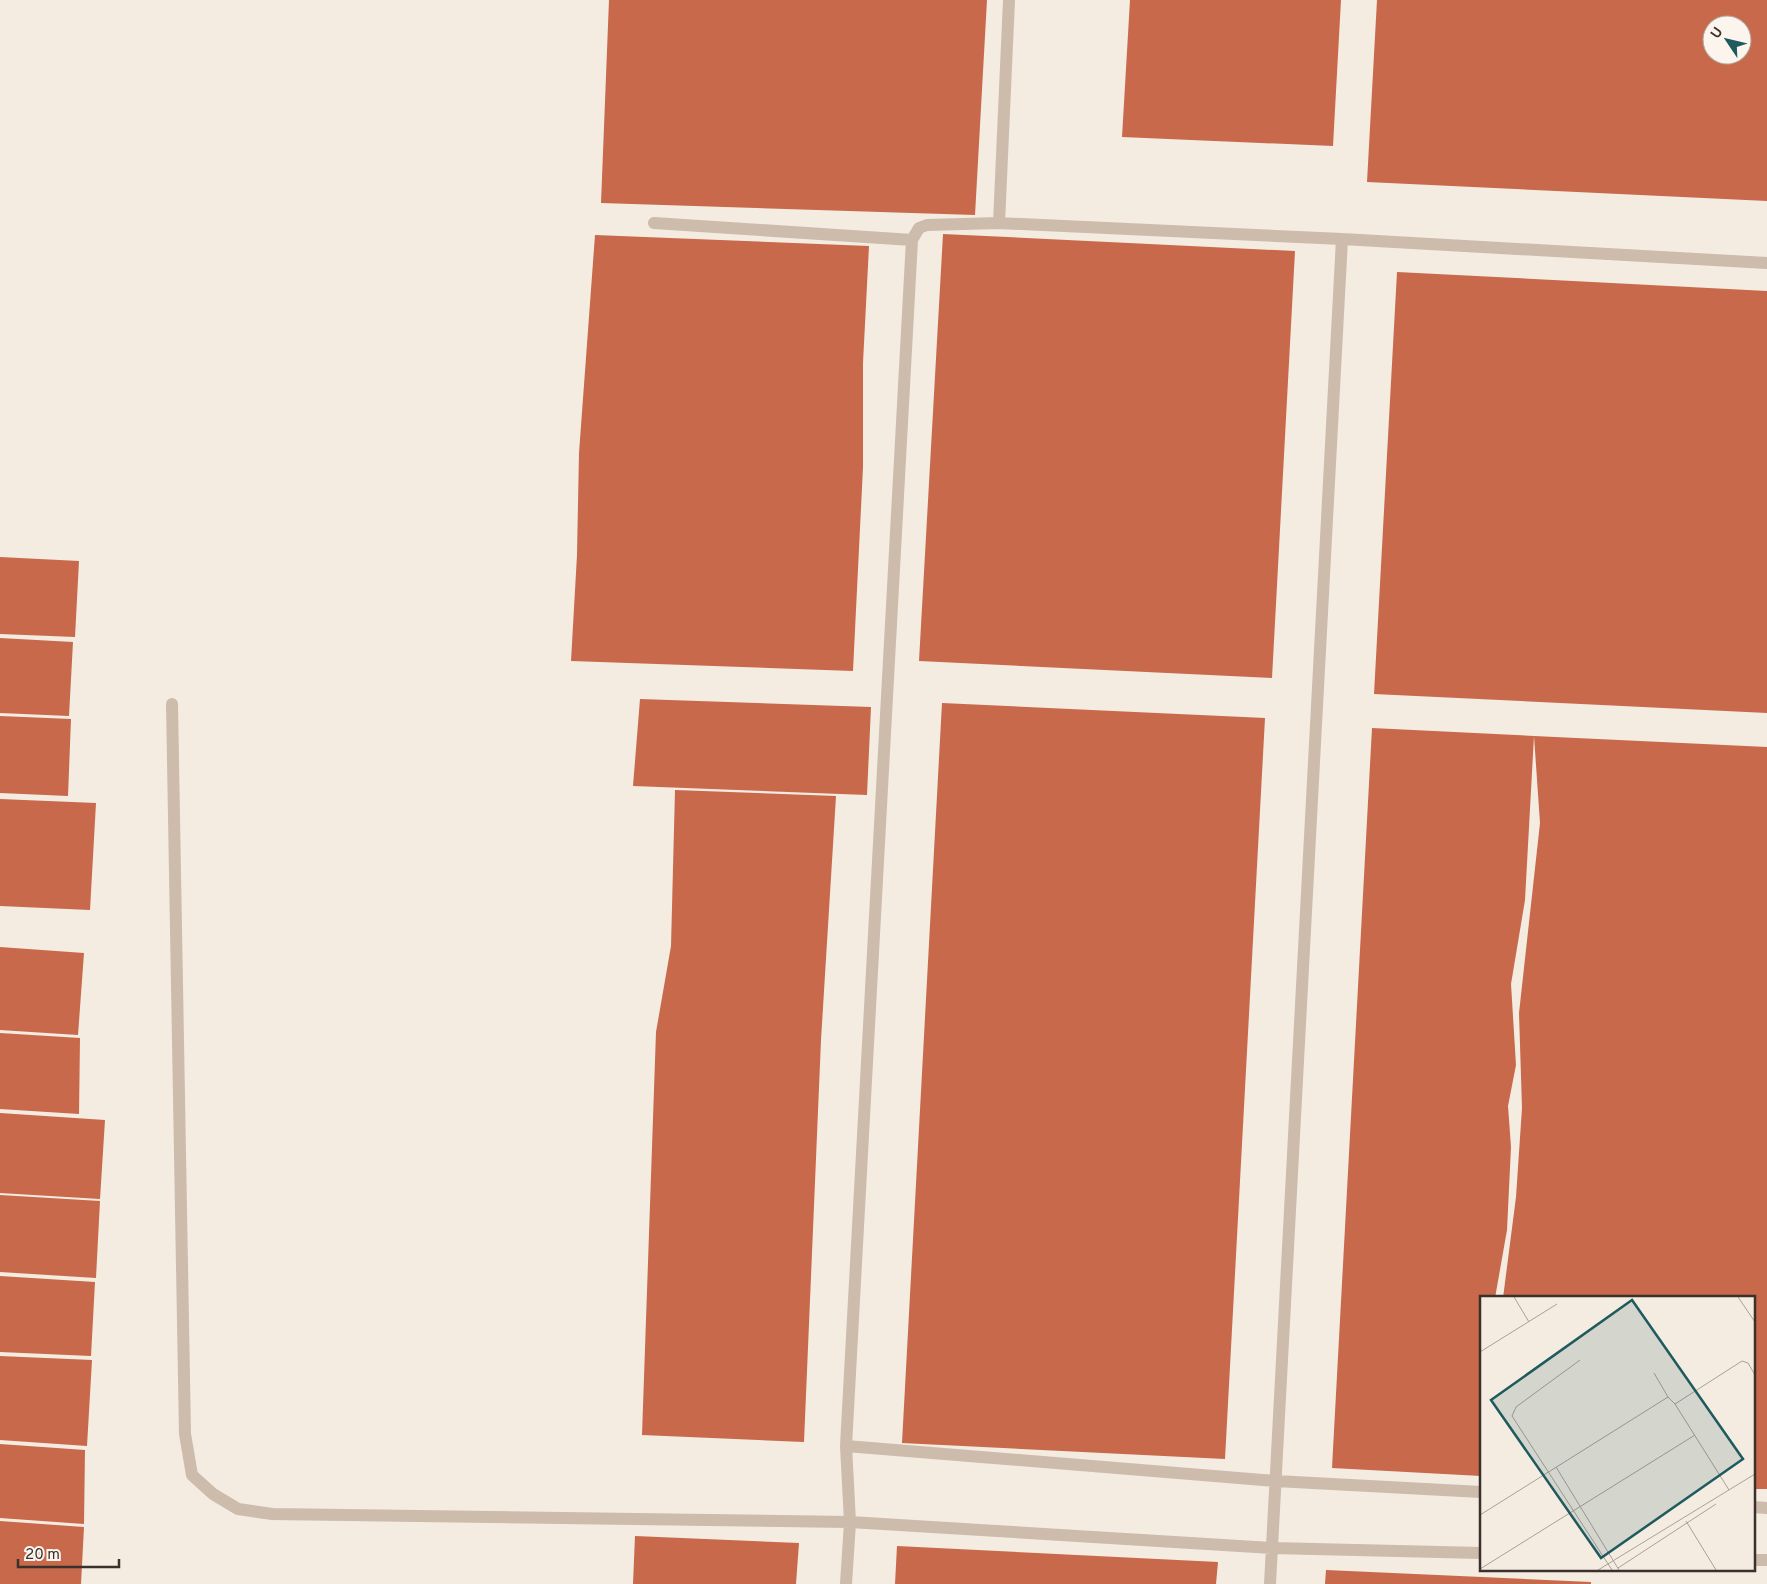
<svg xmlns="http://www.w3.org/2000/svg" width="1767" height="1584" font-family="Overpass,sans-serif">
<rect width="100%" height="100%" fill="#f4ebe1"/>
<path fill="#c8694b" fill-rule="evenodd" d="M609 0H987L975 215 601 203Z
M1130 0H1341L1333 146 1122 137Z
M1377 0H1767V201L1367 182ZM1712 25H1742V55H1712Z
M943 234 1295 251 1272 678 919 661Z
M595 235 869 246 863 363V467L853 671 571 661 577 555 579 453Z
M1397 272 1767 291V713L1374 694Z
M0 557 79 561 75 637 0 634Z
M0 638 73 642 69 716 0 713Z
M640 699 871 707 867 795 633 786Z
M942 703 1265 718 1225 1459 902 1443Z
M0 716 71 719 68 796 0 793Z
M1372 728 1534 736 1525 900 1511 984 1516 1065 1508 1106 1511 1147 1507 1230 1495 1298H1481V1476L1332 1468Z
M1534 736 1767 747V1489H1753V1298H1503L1516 1197 1522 1108 1519 1013 1540 823Z
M675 790 836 796 821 1040 804 1442 642 1435 656 1032 671 946Z
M0 799 96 803 90 910 0 906Z
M0 947 84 953 78 1035 0 1030Z
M0 1033 80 1038 79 1114 0 1109Z
M0 1113 105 1120 100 1199 0 1193Z
M0 1195 100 1201 96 1278 0 1272Z
M0 1276 95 1282 91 1356 0 1352Z
M0 1356 92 1360 87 1446 0 1440Z
M0 1444 85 1450 84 1524 0 1518Z
M0 1521 84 1527 81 1584H0Z
M635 1536 799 1543 796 1584H633Z
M897 1546 1218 1562 1216 1584H895Z
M1326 1570 1591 1582V1584H1325Z"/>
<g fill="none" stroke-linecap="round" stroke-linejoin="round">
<path stroke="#cdbbac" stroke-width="12" d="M654 223 912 240
M999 223 1342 239 1767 263
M172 704 185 1434 192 1475 213 1494 238 1509 272 1514 850 1522 1272 1548 1481 1553
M846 1446 1276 1481 1481 1492
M1753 1507 1767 1508
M1753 1560H1767
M846 1584 850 1522 846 1446 912 240 919 228 927 225 999 223 1009 0
M1270 1584 1342 239"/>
</g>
<g transform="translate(1480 1296)">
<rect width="275" height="275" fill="#f4ebe1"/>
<path fill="none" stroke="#aaa098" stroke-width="1" d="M34 1 49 26M258 1 275 26M0 56 77 8M100 64 36 111 32 120 132 274M174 77 188 101M195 108 249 194M76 171 139 274M0 219 188 101 195 108 262 65 268 67 275 79M206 225 236 274M138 272 236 208M0 273 215 139M118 274 275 178"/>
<path fill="#1f5a5e" fill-opacity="0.15" stroke="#1f5a5e" stroke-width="2.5" d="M152 4 263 163 121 262 11 104Z"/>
<rect width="275" height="275" fill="none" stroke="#3b302b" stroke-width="2.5"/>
</g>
<g transform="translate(1727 40) rotate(305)"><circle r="24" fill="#fbf5ee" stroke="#aea6a0"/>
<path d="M0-4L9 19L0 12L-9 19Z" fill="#1f5a5e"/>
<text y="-8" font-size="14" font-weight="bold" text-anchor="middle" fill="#3b302b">U</text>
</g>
<path d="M18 1559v8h101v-8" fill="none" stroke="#3b302b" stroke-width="2.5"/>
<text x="25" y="1559" font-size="15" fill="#3b302b" stroke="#fbf5ee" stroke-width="4" paint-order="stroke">20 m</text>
</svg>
